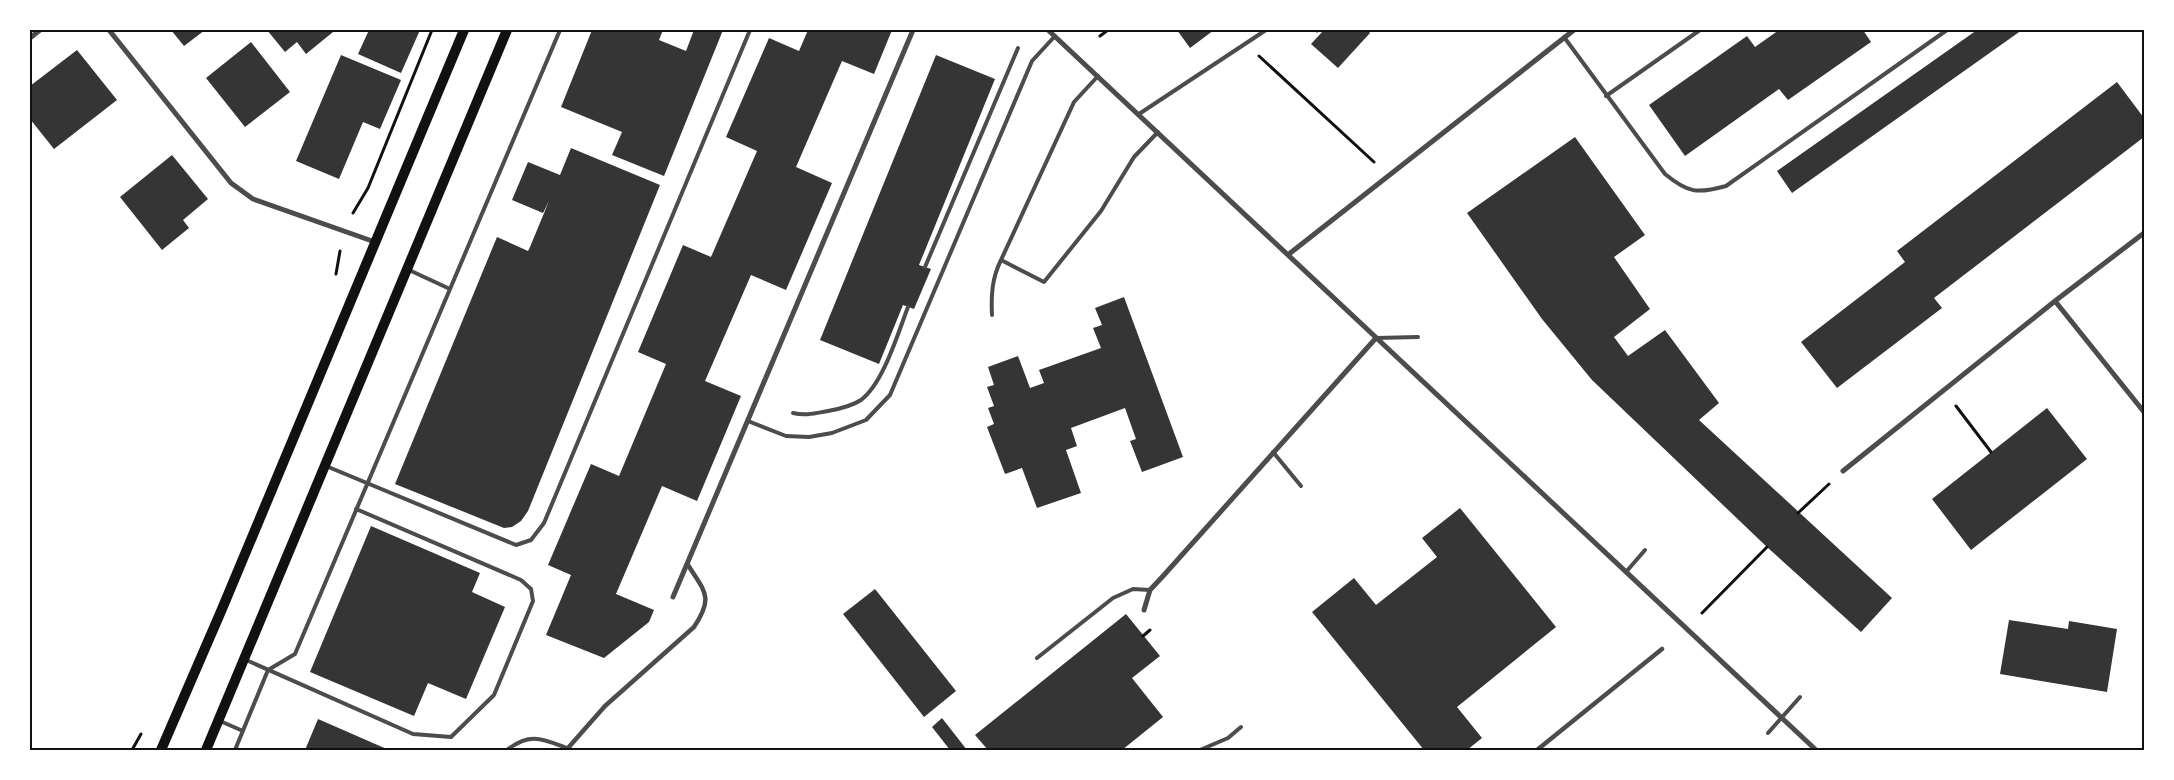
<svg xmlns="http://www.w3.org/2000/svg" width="2174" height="780" font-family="'Roboto Serif',serif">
<rect width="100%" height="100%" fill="#fff"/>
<path fill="#353535" d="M171 30H205L184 46Z
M267 30H332L333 32 306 54 297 42 285 52Z
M369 30H420L401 73 358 54Z
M592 30H663L659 40 686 51 694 30H723L664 176 612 155 622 132 561 107Z
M808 30H892L874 74 842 61 796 167 832 183 786 290 751 275 705 381 741 396 697 501 662 486 616 594 654 610 649 622 604 658 546 635 571 575 548 565 591 464 619 476 666 364 638 352 683 245 711 257 757 151 726 137 769 38 799 51Z
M1177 30H1214L1190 48Z
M1324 30H1368L1370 33 1338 68 1311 44Z
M1779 30H1863L1871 42 1788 100 1779 89 1685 156 1649 105 1747 36 1755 47Z
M1977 30H2022L1792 193 1777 171Z
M251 42 290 92 245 127 206 78Z
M77 50 117 100 54 149 30 119V86Z
M341 55 401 80 380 129 363 122 339 179 296 161Z
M936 55 995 79 919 265 931 269 914 309 903 305 879 364 820 340Z
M2117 82 2144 118V137L1934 298 1942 308 1837 388 1801 342 1905 262 1897 251Z
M1575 137 1645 235 1614 257 1650 309 1614 337 1628 356 1665 330 1719 403 1699 420 1892 598 1861 632 1767 547 1592 380 1542 319 1467 213Z
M571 148 660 185 528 511 521 521 512 527 504 528 395 484 497 237 528 251 530 247 549 201 543 213 512 200 528 162 560 175Z
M172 155 208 199 183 220 189 228 162 250 120 197Z
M1124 297 1183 457 1142 472 1130 441 1136 439 1125 408 1071 428 1077 446 1066 450 1081 493 1037 508 1022 468 1005 474 987 427 994 424 988 408 994 406 987 387 994 385 988 367 1018 356 1030 388 1044 383 1039 370 1101 348 1093 328 1102 325 1095 308Z
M2047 408 2087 459 1971 550 1932 499Z
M1460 508 1556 627 1457 707 1482 738 1467 750H1424L1312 612 1354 578 1376 605 1437 557 1422 538Z
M371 526 480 573 472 592 505 607 466 699 428 683 414 716 310 672Z
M875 589 956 691 924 717 843 614Z
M1126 614 1160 656 1132 678 1163 717 1122 750H988L975 735Z
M2009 620 2068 629 2069 621 2117 629 2107 692 2000 674Z
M942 718 967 750H950L932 727Z
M318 719 389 750H305Z"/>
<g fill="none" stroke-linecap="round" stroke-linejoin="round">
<path stroke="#111" stroke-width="3" d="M1316 30 1317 31
M1100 36 1108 30
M1259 56 1374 162
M353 213 368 188 432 30
M336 274 340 251
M1956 406 1991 452
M1798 513 1829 484
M1702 613 1767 547
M1143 636 1150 630
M132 750 141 734"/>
<path stroke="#4c4c4c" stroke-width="4" d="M1564 37 1665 174C1688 193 1697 194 1726 186L1947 30
M1098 76 1074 102 1001 260 1044 282 1101 211 1134 157 1158 132
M1606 96 1700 30
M1139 114 1266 30
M925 267 1018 48
M409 270 450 289
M992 315C991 295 992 278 1001 260
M1376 338 1418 337
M793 413C806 416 816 413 828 411 839 409 852 406 861 400 883 384 898 333 908 307
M748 421 786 436 809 437 832 433 866 420 890 395 1032 61 1055 36
M1273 452 1301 486
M326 466 516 545 531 540 544 523 750 30
M1626 572 1645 550
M1037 658 1113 598 1133 589 1150 590
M244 659 413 734 451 737 494 695 533 601 531 589 521 580 356 509
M220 721 243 731
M1768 733 1800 697
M235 750 268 670 295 654 560 30
M507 750C532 730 546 741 572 750
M1200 750 1228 738 1241 727"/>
<path stroke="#4c4c4c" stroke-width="4.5" d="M568 748 605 706 694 627C714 597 705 592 688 565
M1537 750 1662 649"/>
<path stroke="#4c4c4c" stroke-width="5" d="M109 30 231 183 253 199 375 242
M1048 30 1816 750
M30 38 40 30
M1289 254 1574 30
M2055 301 2144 412
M1843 471 2055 301 2144 233
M673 597 913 30
M1144 610 1150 590 1164 575 1376 338"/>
<path stroke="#111" stroke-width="10" d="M161 750 222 609 464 30
M206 750 507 30"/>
</g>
<rect width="2174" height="780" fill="none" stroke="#ffffff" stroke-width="62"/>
<rect x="31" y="31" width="2112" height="718" fill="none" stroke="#111" stroke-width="2"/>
</svg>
